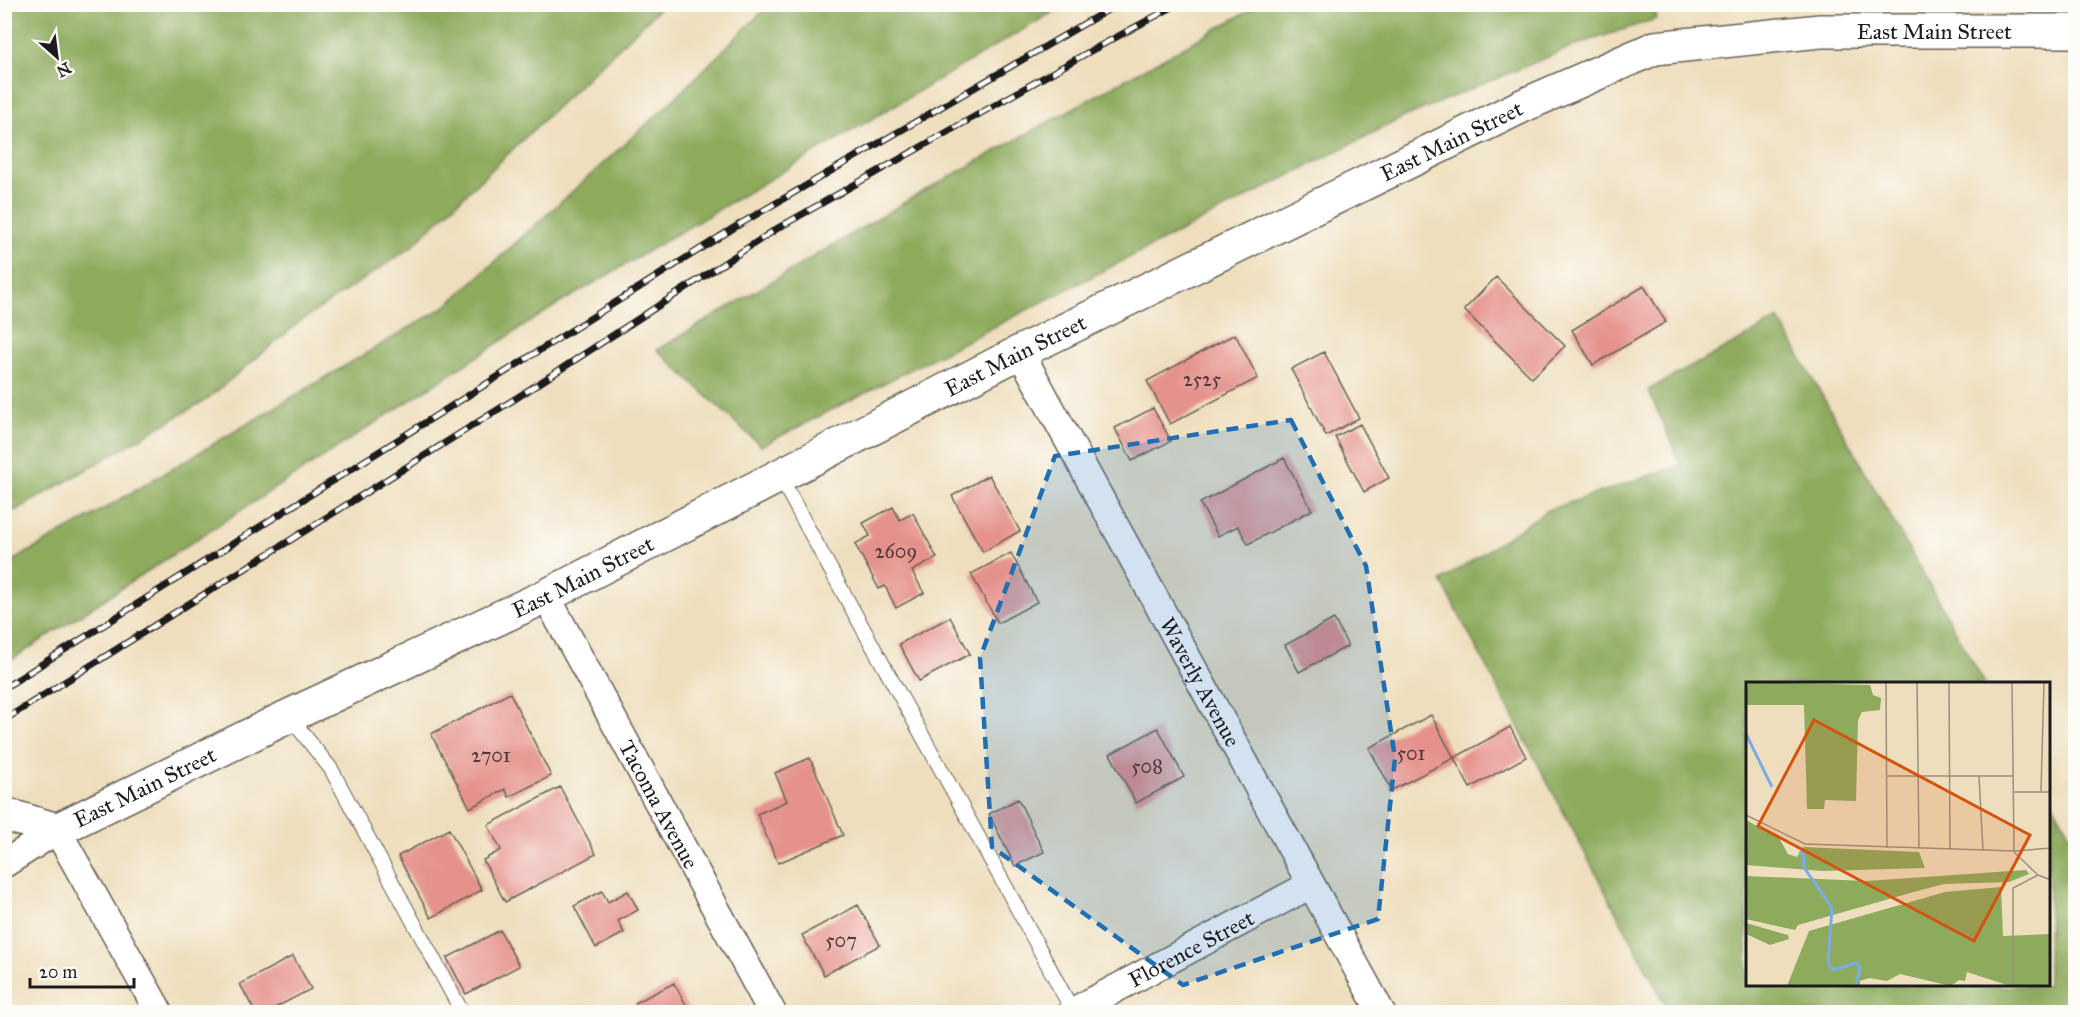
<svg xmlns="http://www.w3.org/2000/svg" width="2080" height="1017" font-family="'IM FELL Great Primer',serif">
<rect width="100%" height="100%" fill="#fdfcf7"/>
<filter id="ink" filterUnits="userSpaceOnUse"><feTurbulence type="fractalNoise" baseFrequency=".0167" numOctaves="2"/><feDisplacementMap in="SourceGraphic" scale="12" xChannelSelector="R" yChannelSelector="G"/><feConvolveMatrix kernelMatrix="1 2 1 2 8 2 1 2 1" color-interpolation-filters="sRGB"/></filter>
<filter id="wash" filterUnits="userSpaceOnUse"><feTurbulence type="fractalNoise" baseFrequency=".008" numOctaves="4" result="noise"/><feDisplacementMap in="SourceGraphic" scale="24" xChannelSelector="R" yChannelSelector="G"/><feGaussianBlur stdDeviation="1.35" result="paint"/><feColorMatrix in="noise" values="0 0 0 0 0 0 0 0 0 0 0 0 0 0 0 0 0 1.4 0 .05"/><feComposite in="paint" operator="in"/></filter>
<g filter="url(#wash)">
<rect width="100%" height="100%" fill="#eedebd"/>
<path fill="#8daa5d" stroke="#54633c" stroke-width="1.5" d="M1261 4H1656V19L1579 44 1404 117 761 446 657 350 922 192Z
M4 5 5 4 663 5 410 248 301 321 206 400 15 511 4 502Z
M769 5H1065L550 309 5 664V565L92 516 446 306 673 100Z
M1779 319 1985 684H1747V986H2048L2049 796 2075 844V1012H1669L1441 581 1548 510 1681 465 1648 390Z"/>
<g id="blocks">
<path fill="#e5928c" d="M1496 277 1565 346 1532 378 1464 310Z
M1644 286 1666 322 1593 365 1572 330Z
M1235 334 1258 378 1170 424 1147 381Z
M1324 352 1359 418 1326 436 1291 369Z
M1153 408 1171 441 1132 461 1115 428Z
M1360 424 1389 478 1364 492 1335 437Z
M1284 458 1312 510 1248 544 1238 526 1218 536 1200 503Z
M989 475 1020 531 983 552 952 496Z
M893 507 900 520 913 513 937 558 912 571 924 593 896 608 885 586 879 589 855 544 870 536 863 523Z
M1011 553 1037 602 998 623 971 574Z
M950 617 970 654 919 681 899 644Z
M1334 619 1348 646 1299 672 1285 645Z
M510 693 551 776 509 797 505 789 470 808 431 734Z
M1431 715 1454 758 1392 790 1369 748Z
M1510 727 1526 757 1470 788 1454 758Z
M1158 728 1184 777 1136 803 1110 754Z
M810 758 843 835 778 863 757 814 787 801 775 773Z
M560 787 596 854 505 902 483 860 501 850 488 825Z
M1018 799 1044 852 1015 866 989 814Z
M449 829 482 890 431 918 398 856Z
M602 891 608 902 628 891 638 910 618 921 624 933 596 948 574 906Z
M858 905 880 945 824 975 802 935Z
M500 930 519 966 466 994 447 958Z
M293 956 311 989 267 1012H255L240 984Z
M674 983 690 1012H640L635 1003Z"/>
</g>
</g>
<g filter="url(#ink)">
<use href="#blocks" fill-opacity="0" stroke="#666054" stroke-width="1.5"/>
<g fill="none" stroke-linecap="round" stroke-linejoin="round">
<g stroke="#666054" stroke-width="16">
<path id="service" d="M779 475C876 655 978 832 1073 1012
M289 716 331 769 462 1012"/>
</g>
<g stroke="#666054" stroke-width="30">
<g id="minor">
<path id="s1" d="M1020 352 1381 1012"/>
<path id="s2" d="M546 596 772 1012"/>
<path d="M4 864 57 830 159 1012"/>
<path id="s3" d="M1072 1012 1310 885"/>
</g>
</g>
<g stroke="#666054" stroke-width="36">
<g id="tertiary">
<path id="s4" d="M4 814 57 830 289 716 546 596 1020 352 1522 106 1655 48 1820 31H2076"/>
</g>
</g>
<use href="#service" stroke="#fff" stroke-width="14"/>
<use href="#minor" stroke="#fff" stroke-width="27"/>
<use href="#tertiary" stroke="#fff" stroke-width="33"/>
<g stroke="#1c1c1c" stroke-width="7">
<path id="rail" d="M4 688 740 224 1118 4
M4 720 518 397 778 228 1085 54 1178 4"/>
</g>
<use href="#rail" stroke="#fdfcf7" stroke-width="4.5" stroke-dasharray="14" stroke-linecap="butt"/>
</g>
</g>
<path fill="#1f6fb2" fill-opacity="0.2" stroke="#1f6fb2" stroke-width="4.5" stroke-dasharray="12 8" stroke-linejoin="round" d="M1291 420 1366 566 1395 758 1378 919 1183 985 992 847 980 658 1055 456Z"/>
<g text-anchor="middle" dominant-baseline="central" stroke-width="4.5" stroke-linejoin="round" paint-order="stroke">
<g font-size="20" fill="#4e3a38">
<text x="1202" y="379">2525</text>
<text x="896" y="551">2609</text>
<text x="1411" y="753">501</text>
<text x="491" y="755">2701</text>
<text x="1147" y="766">508</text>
<text x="841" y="940">507</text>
</g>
<g font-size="22" fill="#1c1c1c" stroke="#fdfcf7">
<text stroke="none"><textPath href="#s4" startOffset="2115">East Main Street</textPath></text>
<text stroke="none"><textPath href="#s4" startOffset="1611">East Main Street</textPath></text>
<text stroke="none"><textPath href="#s4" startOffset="1125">East Main Street</textPath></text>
<text stroke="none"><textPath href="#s4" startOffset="639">East Main Street</textPath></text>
<text stroke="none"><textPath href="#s1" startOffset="376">Waverly Avenue</textPath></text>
<text stroke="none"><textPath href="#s4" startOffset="153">East Main Street</textPath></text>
<text stroke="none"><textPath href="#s2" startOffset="237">Tacoma Avenue</textPath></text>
<text stroke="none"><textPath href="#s3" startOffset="135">Florence Street</textPath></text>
</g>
</g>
<g transform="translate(1746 682)">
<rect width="304" height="304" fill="#eedebd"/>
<path d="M0 0 124 3 127 13 135 16 134 28 116 30 112 38 110 119 79 118 78 127H61L58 23H0ZM0 138 33 156 42 172 51 175 57 165 173 170 179 186 76 189 0 183ZM280 188 283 192 263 200 198 202 164 211 52 243 49 248 0 237V194L120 199ZM255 205 257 254 304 252V304H264L221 290 219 299 213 298 205 304 154 292 141 299 123 296 114 299V304H41L63 249 199 210ZM0 241 42 253 43 257 24 263 0 252Z" fill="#8daa5d"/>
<path fill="none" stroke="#7aade6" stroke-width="3" d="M0 52 26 105M54 169 58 175 57 184 86 226 82 282 88 288 110 281 114 285 110 304"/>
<path fill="none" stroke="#9a907d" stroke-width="1.5" d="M140 0 141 166M171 0 173 166M203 0 204 167M266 0 268 169M141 94H267M233 94 237 168M295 109 298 0M267 110H305M0 133 59 162 268 169 305 166M268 170 292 193 305 198M267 304V206L292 193"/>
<path fill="#d4530e" fill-opacity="0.15" stroke="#d4530e" stroke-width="3" d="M68 38 284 153 228 259 12 144Z"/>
<rect width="304" height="304" fill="none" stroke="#1c1c1c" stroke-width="3"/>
</g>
<rect width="2080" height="1017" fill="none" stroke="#fdfcf7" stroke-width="24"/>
<g transform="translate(57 57) rotate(152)" stroke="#fdfcf7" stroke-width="4.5" paint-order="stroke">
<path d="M0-4.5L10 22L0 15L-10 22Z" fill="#1c1c1c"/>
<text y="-9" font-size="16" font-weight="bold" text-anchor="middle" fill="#1c1c1c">N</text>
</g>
<path d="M30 978v9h104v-9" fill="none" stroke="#1c1c1c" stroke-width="3"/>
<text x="39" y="978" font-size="18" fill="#1c1c1c" stroke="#fdfcf7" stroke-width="4.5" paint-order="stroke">20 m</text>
</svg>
